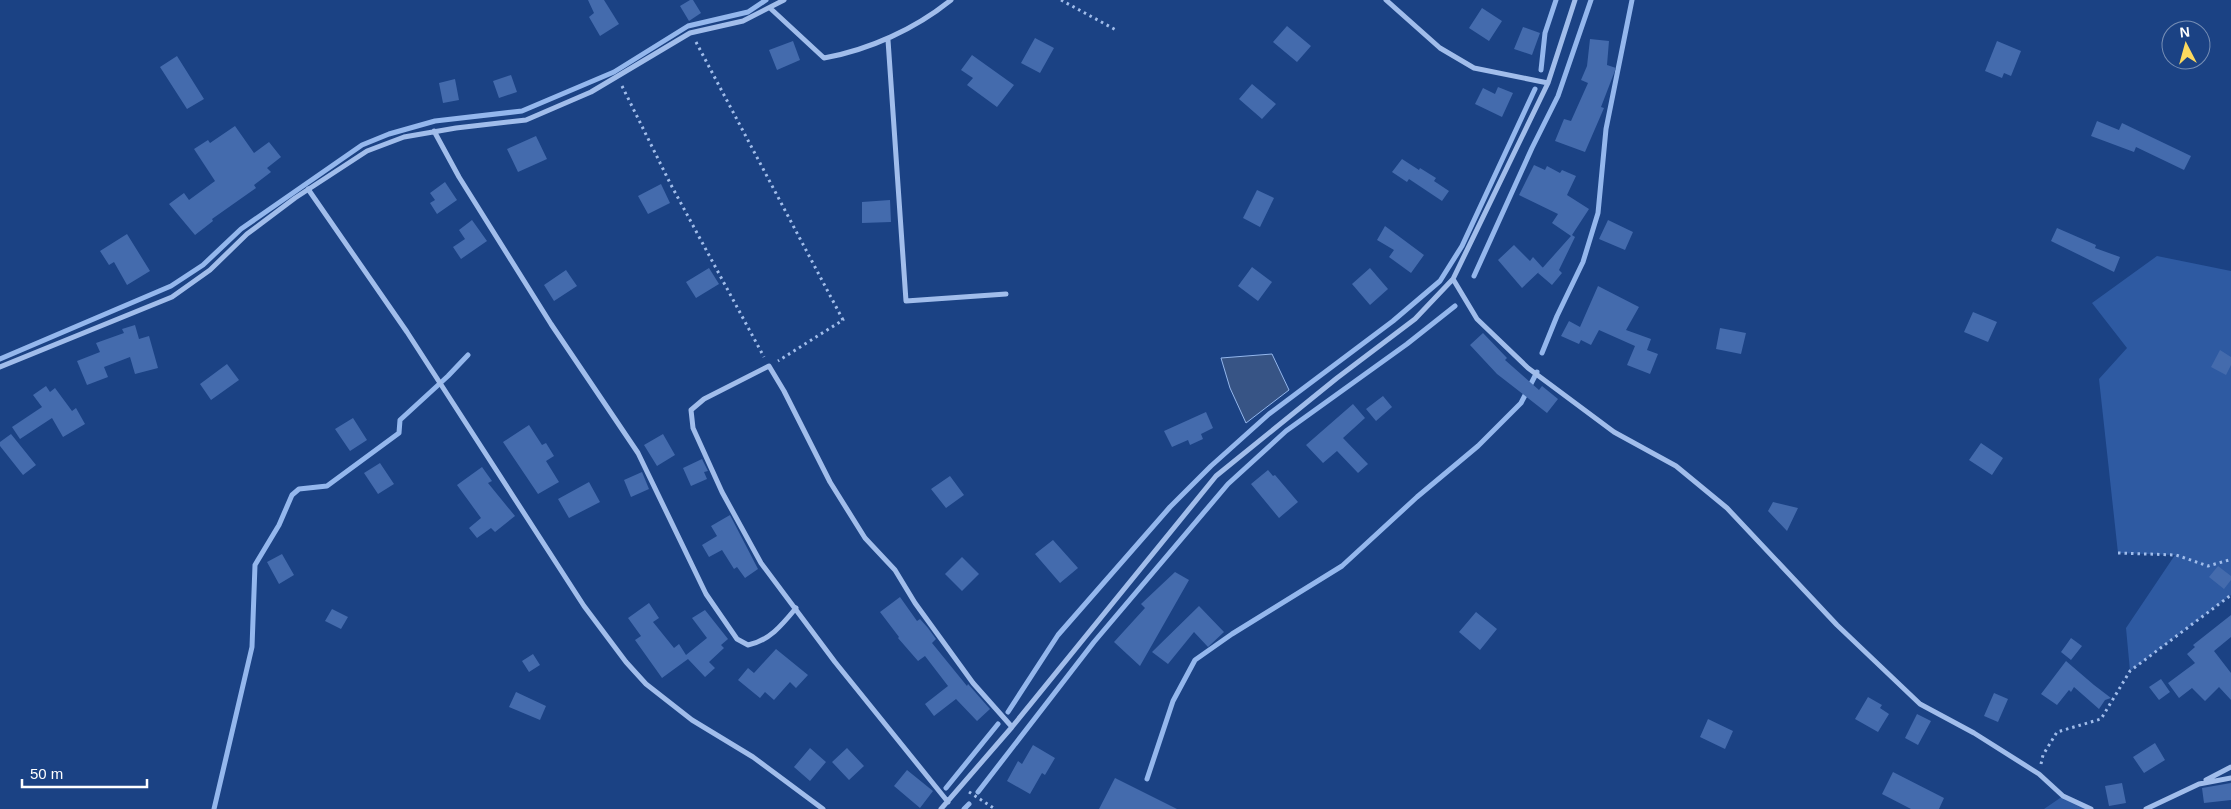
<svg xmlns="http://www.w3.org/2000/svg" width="2231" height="809" font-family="Arial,sans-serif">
<rect width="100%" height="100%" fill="#1b4284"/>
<path fill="#2e5aa2" d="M2157 256 2231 271V595L2130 671 2126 628 2175 555 2118 553 2099 379 2127 348 2092 303Z
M2063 796 2091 809H2044Z"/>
<path fill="#375485" stroke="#94b7ed" d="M1272 354 1289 390 1246 423 1230 388 1221 358Z"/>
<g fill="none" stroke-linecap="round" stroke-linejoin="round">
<path stroke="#94b7ed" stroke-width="5" d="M1541 70 1545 33 1556 0
M1474 276 1532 148 1558 96 1591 0
M1542 353 1557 316 1583 262 1598 213 1606 129 1632 0
M0 359 171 286 203 265 241 229 362 145 389 134 435 121 522 111 614 72 688 26 748 12 766 0
M1008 712 1058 635 1170 507 1211 466 1269 414 1393 321 1440 281 1462 246 1535 89
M1147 779 1173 701 1195 660 1232 634 1342 566 1417 497 1478 446 1521 403 1537 372
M946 788 998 724
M978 792 1094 642 1228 484 1286 431 1407 344 1455 306
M214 809 252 647 255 565 279 525 292 495 299 489 327 486 399 433 400 420 448 376 468 355
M964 809 969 804"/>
</g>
<path fill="#446bad" d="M588 0H604L619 24 600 36 589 17 594 13Z
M690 0H693L701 13 689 21 680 6Z
M1482 8 1502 21 1489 41 1469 28Z
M1287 26 1311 46 1297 62 1273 42Z
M1523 27 1540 33 1532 55 1514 49Z
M1035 38 1054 48 1040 73 1021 63Z
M1590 39 1609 41 1607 65 1616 68 1601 107 1604 108 1585 152 1555 141 1564 119 1571 121 1588 83 1581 80 1587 66Z
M793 41 800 60 777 70 769 50Z
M1997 41 2021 51 2011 76 2004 73 2002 78 1985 71Z
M972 55 1014 85 997 107 967 85 973 78 961 70Z
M177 56 204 99 187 109 160 67Z
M511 75 517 92 499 98 493 81Z
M455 79 459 100 443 103 439 83Z
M1252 84 1276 104 1262 119 1239 99Z
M1498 87 1513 93 1502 117 1475 104 1483 88 1495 94Z
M2097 121 2119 130 2122 123 2191 156 2184 170 2136 147 2134 152 2091 136Z
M235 126 254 153 269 142 281 157 267 168 271 172 254 185 256 188 212 219 213 221 195 235 169 204 184 193 189 200 215 181 194 149 208 140 210 143Z
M536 136 547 159 518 172 507 149Z
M1402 159 1419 170 1420 168 1436 178 1434 181 1449 191 1442 201 1409 179 1407 182 1392 172Z
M1534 165 1545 170 1547 166 1560 173 1562 170 1576 176 1567 195 1589 209 1572 235 1575 237 1559 270 1562 273 1552 285 1538 273 1571 236 1552 223 1558 214 1519 195Z
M445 182 457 200 437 214 430 203 435 200 430 193Z
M661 184 670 203 648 214 638 196Z
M1257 190 1274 198 1260 227 1243 218Z
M890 200 891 222 862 223V202Z
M472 220 487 241 461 259 453 247 465 239 459 230Z
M1608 220 1633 232 1625 250 1599 239Z
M1385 226 1424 255 1411 273 1389 257 1394 250 1377 240Z
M2057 228 2096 245 2095 248 2120 257 2114 272 2051 241Z
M127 234 150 271 127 285 114 262 109 265 100 251Z
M1514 245 1530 261 1533 257 1543 268 1522 288 1498 260Z
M1252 267 1272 282 1258 301 1238 286Z
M709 268 719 284 696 298 686 282Z
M1370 268 1388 289 1370 305 1352 284Z
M566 270 577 286 554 301 544 285Z
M1598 286 1639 307 1626 330 1651 339 1647 350 1658 354 1650 374 1627 365 1635 346 1599 330 1591 345 1581 340 1579 344 1561 336 1569 321 1580 327Z
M1973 312 1997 322 1988 342 1964 332Z
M135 325 139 339 149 336 158 368 135 374 130 357 104 367 108 377 87 385 77 361 100 352 96 343 124 333 122 329Z
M1720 328 1746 333 1741 354 1716 349Z
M1483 333 1507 358 1505 360 1539 390 1542 386 1558 399 1547 413 1497 374 1470 345Z
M2220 350 2231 357V365L2226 375 2211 367Z
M227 364 239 380 211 400 200 384Z
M46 386 50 392 55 388 72 411 76 408 85 424 63 437 52 418 20 439 12 427 42 407 33 395Z
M1383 396 1392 407 1376 421 1366 409Z
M1353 404 1365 418 1343 438 1368 464 1358 473 1337 451 1323 463 1306 445Z
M1206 412 1213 428 1201 434 1203 439 1190 445 1188 440 1172 447 1164 431Z
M353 418 367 440 350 451 335 429Z
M529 425 542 445 546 443 554 456 546 461 559 482 538 494 503 442Z
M11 434 36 465 23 475 0 446V442Z
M663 434 675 455 657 466 644 445Z
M1981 443 2003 458 1992 475 1969 460Z
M702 459 708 471 704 472 707 479 691 486 683 468Z
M380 463 394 484 378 494 364 473Z
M482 467 492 481 488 483 515 516 495 532 491 528 477 538 469 528 481 518 457 485Z
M1268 470 1273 476 1275 475 1298 502 1279 518 1251 484Z
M642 472 649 489 631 497 624 480Z
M950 476 964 495 946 508 931 489Z
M589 482 600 502 569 518 558 499Z
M1773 502 1798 508 1787 531 1768 511Z
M730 515 758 569 745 578 737 567 734 569 722 550 709 557 702 545 717 536 711 526Z
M1053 540 1078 568 1060 583 1035 554Z
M282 554 294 575 279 584 267 562Z
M962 557 979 574 962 591 945 574Z
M2218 566 2231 576V580L2224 589 2209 577Z
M1175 572 1189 580 1140 666 1114 642 1145 608 1141 604Z
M900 597 917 621 920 619 928 628 936 639 932 643 967 686 968 684 990 709 977 721 956 699 934 716 925 704 948 686 925 656 918 661 898 638 899 637 880 612Z
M649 603 659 618 653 622 674 648 679 644 686 655 707 638 692 618 705 610 728 639 721 645 724 648 709 662 715 668 705 677 688 659 662 678 635 640 641 636 628 618Z
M1199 606 1224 632 1208 647 1194 632 1168 664 1152 652Z
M332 609 348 617 341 629 325 621Z
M1476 612 1497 629 1480 650 1459 632Z
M2231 615V637L2214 651 2231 673V700L2219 687 2205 701 2192 688 2179 698 2168 683 2195 663 2187 654 2195 647 2193 645Z
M2071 638 2082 646 2071 660 2061 652Z
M776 649 808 675 796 688 790 682 774 700 765 692 760 698 738 680 748 668 754 673Z
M533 654 540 665 529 672 522 661Z
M2066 661 2094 685 2111 698 2105 700 2099 709 2074 687 2071 692 2069 690 2057 705 2041 694Z
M2161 679 2170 692 2159 700 2149 687Z
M516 692 546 706 540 720 509 707Z
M1994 693 2008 699 1998 722 1984 716Z
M1868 697 1882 705 1880 708 1889 714 1878 732 1855 719Z
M1917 714 1931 721 1918 745 1905 738Z
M1708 719 1733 731 1725 749 1700 737Z
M2155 743 2165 760 2144 773 2133 757Z
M1033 745 1055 758 1045 775 1042 773 1030 794 1007 781 1018 761 1022 764Z
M810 748 826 762 810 781 794 767Z
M847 748 864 766 849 780 832 762Z
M907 770 933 791 920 808 894 786Z
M1893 772 1944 798 1939 809H1911L1882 794Z
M1115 778 1177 809H1099Z
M2122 783 2126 803 2109 806 2105 786Z
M2231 783V800L2204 803 2202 788Z"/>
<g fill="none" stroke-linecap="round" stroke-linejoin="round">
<path stroke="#a1bdeb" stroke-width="3" stroke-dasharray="2.5 4" stroke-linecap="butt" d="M1061 0 1116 30
M696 42 843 320 778 361
M622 86 670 183 764 357
M2118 553 2176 555 2208 566 2229 560 2231 561
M2041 764 2043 755 2057 732 2101 719 2130 671 2231 595
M969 792 995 809"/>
<path stroke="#a1bdeb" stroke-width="5" d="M1386 0 1440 48 1474 68 1548 83
M770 8 824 58C869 50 915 29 951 0
M888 40 906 301 1006 294
M434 131 459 177 551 324 638 453 706 594 737 639 748 645C769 641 782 625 796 608
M308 189 407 332 584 606 626 662 646 684 692 720 753 757 823 809
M1453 279 1477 319 1528 368 1614 432 1676 466 1727 508 1837 625 1920 704 1974 733 2039 774 2063 796 2091 809
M0 367 172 297 210 270 247 234 295 198 367 151 404 137 456 128 526 120 591 92 690 33 743 21 784 0
M2206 780 2231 767
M948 802 835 662 761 563 722 492 693 428 691 410 704 399 769 366 784 391 830 482 865 538 895 570 915 603 973 683 1012 727
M941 809 1012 727 1216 476 1337 378 1415 319 1453 279 1548 83 1575 0
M2146 809 2199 784 2231 778"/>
</g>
<g transform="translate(2186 45) rotate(354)"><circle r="24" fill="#1b4284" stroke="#768eb5"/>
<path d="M0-4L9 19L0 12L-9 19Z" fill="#fcd95e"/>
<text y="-8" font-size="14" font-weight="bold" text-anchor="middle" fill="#ffffff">N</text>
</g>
<path d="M22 779v8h125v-8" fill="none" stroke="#ffffff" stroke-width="2.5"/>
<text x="30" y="779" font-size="15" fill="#ffffff" stroke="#1b4284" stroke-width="4" paint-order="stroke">50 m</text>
</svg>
